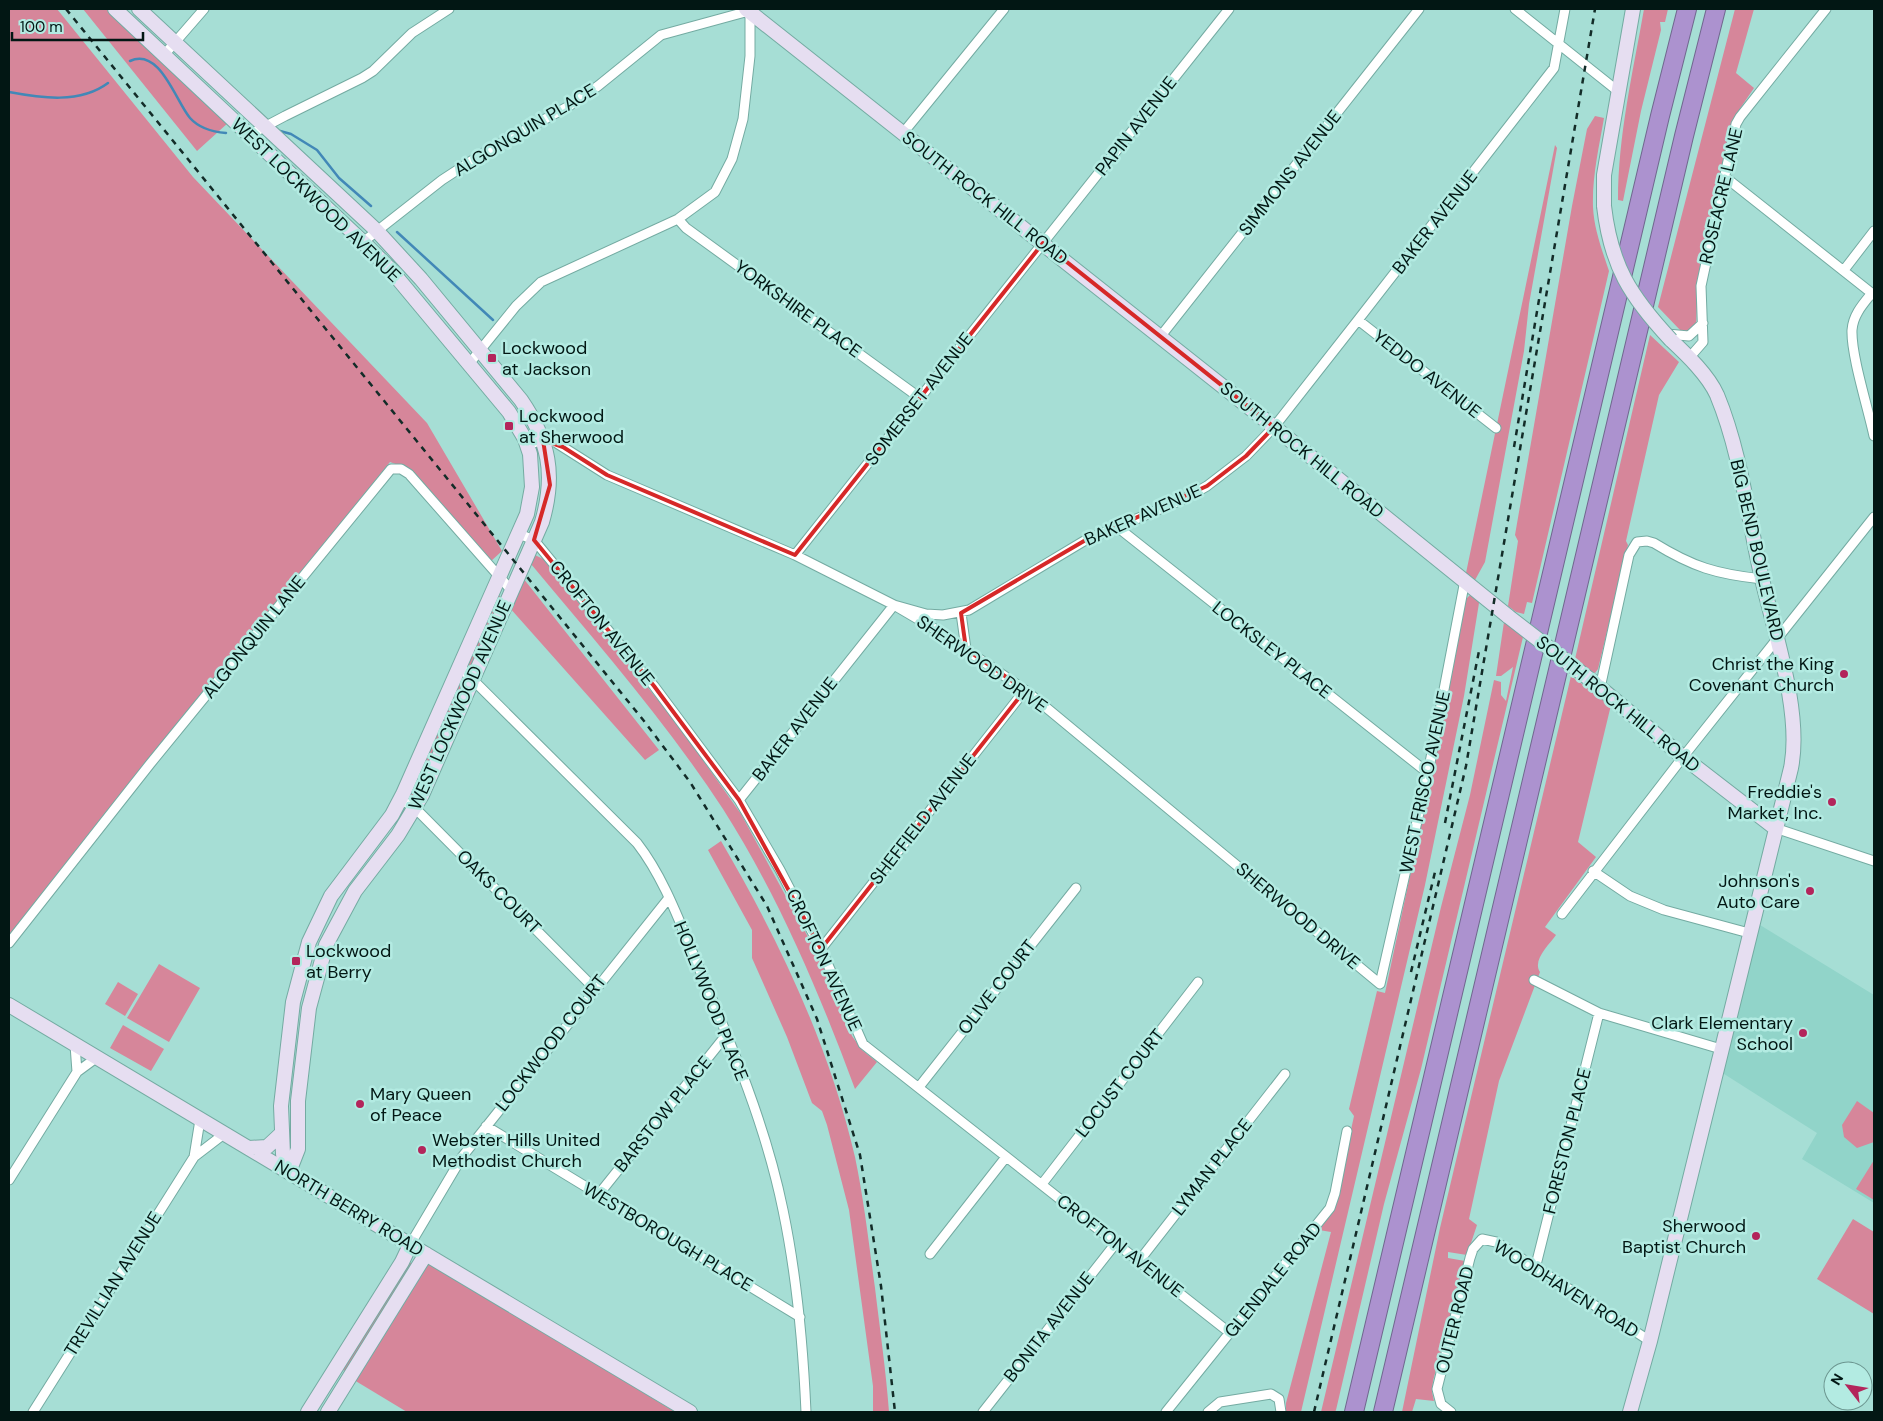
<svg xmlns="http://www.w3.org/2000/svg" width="1883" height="1421" font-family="'DM Sans',sans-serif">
<rect width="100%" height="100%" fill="#a6ded5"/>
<path fill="#91d4c9" d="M1760 925 1874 995V1203L1802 1159 1817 1133 1721 1072Z"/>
<path fill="#d6869a" d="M9 9H57L193 177 427 423 502 551 490 562 409 469 390 462 9 938Z
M83 9H109L229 122 197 151Z
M1644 9H1668L1665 22H1660L1661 30 1641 111 1623 201 1618 200C1618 135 1633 72 1644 9Z
M1735 9H1754L1736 73 1754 88 1737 113 1729 133 1698 279 1696 327 1691 331H1681L1658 307Z
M1595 116 1604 118C1599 147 1592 177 1593 207 1594 229 1602 250 1609 271L1532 603 1527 602 1524 614 1516 612 1508 606 1518 541 1515 535 1572 206 1587 129Z
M1555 145 1557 148 1529 304 1524 351 1485 562 1475 580 1466 573Z
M1650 335 1679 362 1659 395 1626 541 1628 545 1598 669 1595 673 1591 672 1575 659Z
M535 555 543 559 676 722 741 814 820 959 852 1036 862 1050 877 1062 855 1089C819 992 779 897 723 809 666 722 597 643 531 564Z
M523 578 659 750 645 760 509 607Z
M498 594 502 599 472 668 470 667 467 663Z
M1471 594 1478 598 1479 603 1464 696 1425 885 1301 1412H1286V1403L1331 1232 1319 1230 1332 1212 1336 1199 1354 1116 1349 1109 1377 991 1385 993 1443 721 1465 600Z
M1504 622 1523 637 1421 1069 1384 1204 1336 1410 1335 1412H1321L1441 907 1470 795 1494 680 1501 682V695L1506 701 1513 667 1501 676H1496Z
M1571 676 1611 705 1578 842 1596 857 1545 927 1556 935C1549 945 1532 960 1540 972L1499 1081 1469 1219 1477 1225 1467 1255 1448 1252V1258L1465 1261 1433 1381 1432 1392 1434 1401 1416 1399 1412 1412H1402L1440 1228Z
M460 680 465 683 414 798H411L409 796Z
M721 841C779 940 829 1045 855 1157 864 1200 869 1245 875 1288 880 1330 886 1371 889 1412H873V1386L849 1210 827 1125 822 1111 812 1103 787 1037 752 958V930L708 850Z
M159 964 200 988 169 1042 127 1018Z
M118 982 138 994 125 1016 105 1004Z
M123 1025 164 1049 151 1071 110 1048Z
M1857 1101 1874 1113V1142L1857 1148 1844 1137 1842 1125Z
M1874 1160V1200L1856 1189Z
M1853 1219 1874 1232V1314L1817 1279Z
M408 1261 412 1264 348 1372 340 1369Z
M427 1264H432L675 1412H407L354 1380Z"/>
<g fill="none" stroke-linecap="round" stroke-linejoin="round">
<path stroke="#4288b7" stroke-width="2.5" d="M130 61C160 47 176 102 190 118 199 128 213 132 226 133
M9 92C41 98 80 104 108 83
M280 131 291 134 317 150 339 178 371 206
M397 232 493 320"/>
<g stroke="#74aba2" stroke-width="11">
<path id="street" d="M1515 9 1619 92
M164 55 204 9
M903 133 1004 9
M249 135 285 116 362 78 373 71 412 33 449 9
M1725 177 1874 295
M678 219 686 228 920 398
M363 242 442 180 488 150 569 106 598 86 661 35 749 11
M1844 270 1874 231
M1872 293C1863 304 1853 315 1852 330 1851 355 1868 408 1874 436
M1358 320 1496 428
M1667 334 1689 336 1703 323
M1160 337 1419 9
M1689 358 1703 342 1701 286 1736 124 1740 117 1826 9
M469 364 516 306 541 282 678 219 715 192 732 159 743 119 750 56V9
M527 445 543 440 555 442 607 475 795 555 894 605 940 632 1025 690 1380 984 1428 773 1465 580
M1116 526 1428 773
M519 534 534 540 654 686 739 800 780 870 821 949 863 1044 1230 1333
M795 555 1229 9
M961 613 966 649
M460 667 637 843C665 879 681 926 699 968 732 1046 766 1126 783 1210 797 1277 803 1344 806 1412
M1600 688 1629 555 1637 542 1647 541 1654 543C1693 567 1716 574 1762 579
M400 799 415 808 594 988
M739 800 894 605 926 614 943 615 969 610 1084 541 1186 498 1207 486 1246 456 1274 427 1358 320 1554 68 1565 9
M1775 828 1874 861
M1593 871 1630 896 1664 910 1749 933
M1562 914 1683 757 1874 517
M9 943 150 764 391 469H401L409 474 512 591
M821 949 1025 690
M1534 980 1599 1013 1721 1049
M75 1045 77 1072 96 1058
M919 1087 1076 888
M200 1120 194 1157 224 1134
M486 1126 800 1317
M9 1180 77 1072
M1042 1184 1198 982
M599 1194 727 1034
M411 1243 462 1157 668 899
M930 1254 1006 1157
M1139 1261 1285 1074
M1535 1269 1599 1013
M33 1412 194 1157
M983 1412 1116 1243
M1166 1412 1330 1208 1335 1193 1347 1131
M1208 1412 1220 1402 1271 1394 1279 1399 1281 1412
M1451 1412 1441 1404 1437 1389 1470 1258 1473 1249 1482 1239 1496 1242 1650 1341"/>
</g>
<g stroke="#74aba2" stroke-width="16">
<path id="secondary" d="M115 9 363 242 389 268 509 412 525 439 530 454 532 487 527 514 403 794 392 815 331 896 309 942 293 1002 281 1106 283 1154 289 1172
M139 9 376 230 421 279 521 400C549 441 556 474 542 522L422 795 398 835 355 891 326 945 309 1008 298 1101V1149L289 1172
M746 9 1274 427 1509 617
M1604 206V175L1633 9
M1592 681 1683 757 1775 828
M9 1005 690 1412
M249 1148 267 1147 281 1134
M308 1412 402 1262 411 1243
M328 1412 426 1254
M1630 1412 1650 1341 1791 768C1802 714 1775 634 1762 579 1748 518 1741 453 1717 395 1708 375 1687 355 1671 340"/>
</g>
<g stroke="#70678e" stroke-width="20">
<path id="highway" d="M1354 1412 1660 116 1687 9
M1383 1412 1684 136 1716 9"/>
</g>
<use href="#street" stroke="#fff" stroke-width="9"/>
<use href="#secondary" stroke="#e6def1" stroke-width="14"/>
<use href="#highway" stroke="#ac92cf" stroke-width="18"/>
<path stroke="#132c28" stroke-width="2.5" stroke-dasharray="6 6" stroke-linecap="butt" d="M66 9 644 721 690 782 767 906 817 1019 860 1155 881 1286 895 1412
M1514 447 1542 282
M1445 823 1479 651
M1411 972 1435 872
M1314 1412 1466 766 1595 9"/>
<g stroke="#74aba2" stroke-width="16" stroke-linecap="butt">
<path id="secondary-bridge" d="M1604 206C1611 266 1630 296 1671 340
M1509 617 1592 681"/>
</g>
<use href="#secondary-bridge" stroke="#e6def1" stroke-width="14"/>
</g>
<path fill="none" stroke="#d62828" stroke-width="4" stroke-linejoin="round" d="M1043 243 1274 427 1246 456 1207 486 1084 541 961 613 966 649 1025 690 821 949 739 800 654 686 534 540 550 485 543 440 563 447 607 475 795 555Z"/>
<g fill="#b3255b" stroke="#b3ebe2" stroke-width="2">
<rect x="487" y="353" width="10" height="10" rx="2.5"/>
<rect x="504" y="421" width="10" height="10" rx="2.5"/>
<circle cx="1844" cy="674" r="5"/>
<circle cx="1832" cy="802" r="5"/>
<circle cx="1810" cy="891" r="5"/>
<rect x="291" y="956" width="10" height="10" rx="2.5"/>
<circle cx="1803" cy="1033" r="5"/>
<circle cx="360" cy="1104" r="5"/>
<circle cx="422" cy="1150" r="5"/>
<circle cx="1756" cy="1236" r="5"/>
</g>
<g text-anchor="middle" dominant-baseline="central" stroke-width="5" stroke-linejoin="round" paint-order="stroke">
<g font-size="18" fill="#021714" stroke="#b3ebe2">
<text transform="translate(1136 126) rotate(-52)">PAPIN AVENUE</text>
<text transform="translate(525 130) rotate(-31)">ALGONQUIN PLACE</text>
<text transform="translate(1290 173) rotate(-52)">SIMMONS AVENUE</text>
<text transform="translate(1721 196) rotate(-77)">ROSEACRE LANE</text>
<text transform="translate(985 198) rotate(38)">SOUTH ROCK HILL ROAD</text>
<text transform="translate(316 200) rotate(44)">WEST LOCKWOOD AVENUE</text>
<text transform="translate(1435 222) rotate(-52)">BAKER AVENUE</text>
<text transform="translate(798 309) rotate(36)">YORKSHIRE PLACE</text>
<text transform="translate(1427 374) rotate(38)">YEDDO AVENUE</text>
<text transform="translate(919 399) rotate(-52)">SOMERSET AVENUE</text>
<text transform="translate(1302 450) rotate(39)">SOUTH ROCK HILL ROAD</text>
<text transform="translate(1143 515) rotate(-24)">BAKER AVENUE</text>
<text transform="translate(1757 550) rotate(77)">BIG BEND BOULEVARD</text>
<text transform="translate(602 623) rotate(51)">CROFTON AVENUE</text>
<text transform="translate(254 637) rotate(-51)">ALGONQUIN LANE</text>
<text transform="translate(1272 650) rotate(38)">LOCKSLEY PLACE</text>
<text transform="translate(982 664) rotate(35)">SHERWOOD DRIVE</text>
<text transform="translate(1618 704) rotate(39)">SOUTH ROCK HILL ROAD</text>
<text transform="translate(460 705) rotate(-66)">WEST LOCKWOOD AVENUE</text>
<text transform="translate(795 729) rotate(-52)">BAKER AVENUE</text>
<text transform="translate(1425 782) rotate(-78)">WEST FRISCO AVENUE</text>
<text transform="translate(923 819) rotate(-52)">SHEFFIELD AVENUE</text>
<text transform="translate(499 892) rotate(45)">OAKS COURT</text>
<text transform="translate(1298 916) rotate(40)">SHERWOOD DRIVE</text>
<text transform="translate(824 960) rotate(65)">CROFTON AVENUE</text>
<text transform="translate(997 987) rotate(-52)">OLIVE COURT</text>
<text transform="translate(711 1001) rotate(68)">HOLLYWOOD PLACE</text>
<text transform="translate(551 1043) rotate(-52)">LOCKWOOD COURT</text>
<text transform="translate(1120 1083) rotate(-52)">LOCUST COURT</text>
<text transform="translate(663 1114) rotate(-51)">BARSTOW PLACE</text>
<text transform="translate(1567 1141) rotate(-76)">FORESTON PLACE</text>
<text transform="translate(1212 1167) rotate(-52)">LYMAN PLACE</text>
<text transform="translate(349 1208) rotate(31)">NORTH BERRY ROAD</text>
<text transform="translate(668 1237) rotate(31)">WESTBOROUGH PLACE</text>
<text transform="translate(1120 1246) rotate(38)">CROFTON AVENUE</text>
<text transform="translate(1273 1280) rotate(-51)">GLENDALE ROAD</text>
<text transform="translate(113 1284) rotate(-58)">TREVILLIAN AVENUE</text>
<text transform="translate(1566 1289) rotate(32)">WOODHAVEN ROAD</text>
<text transform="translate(1455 1320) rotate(-76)">OUTER ROAD</text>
<text transform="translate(1049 1327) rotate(-52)">BONITA AVENUE</text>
</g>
<g font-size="18" fill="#021714" stroke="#b3ebe2" text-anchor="start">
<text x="502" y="348">Lockwood<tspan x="502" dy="21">at Jackson</tspan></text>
<text x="519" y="416">Lockwood<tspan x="519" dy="21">at Sherwood</tspan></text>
<text x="1834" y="664" text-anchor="end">Christ the King<tspan x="1834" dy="21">Covenant Church</tspan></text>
<text x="1822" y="792" text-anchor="end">Freddie's<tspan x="1822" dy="21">Market, Inc.</tspan></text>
<text x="1800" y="881" text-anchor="end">Johnson's<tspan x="1800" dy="21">Auto Care</tspan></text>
<text x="306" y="951">Lockwood<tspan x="306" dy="21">at Berry</tspan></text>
<text x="1793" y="1023" text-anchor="end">Clark Elementary<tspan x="1793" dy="21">School</tspan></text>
<text x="370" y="1094">Mary Queen<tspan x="370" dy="21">of Peace</tspan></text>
<text x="432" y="1140">Webster Hills United<tspan x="432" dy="21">Methodist Church</tspan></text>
<text x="1746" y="1226" text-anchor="end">Sherwood<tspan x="1746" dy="21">Baptist Church</tspan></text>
</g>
</g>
<rect width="1883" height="1421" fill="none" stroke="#021714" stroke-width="20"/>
<g transform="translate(1848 1386) rotate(301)"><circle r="24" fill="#b3ebe2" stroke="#6c9690"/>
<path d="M0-4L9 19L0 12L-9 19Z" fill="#b3255b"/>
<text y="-8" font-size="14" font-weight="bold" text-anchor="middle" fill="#021714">N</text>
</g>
<path d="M12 32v8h131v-8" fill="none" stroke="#021714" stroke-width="2.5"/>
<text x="20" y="32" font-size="15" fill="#021714" stroke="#b3ebe2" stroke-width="4" paint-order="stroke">100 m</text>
</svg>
